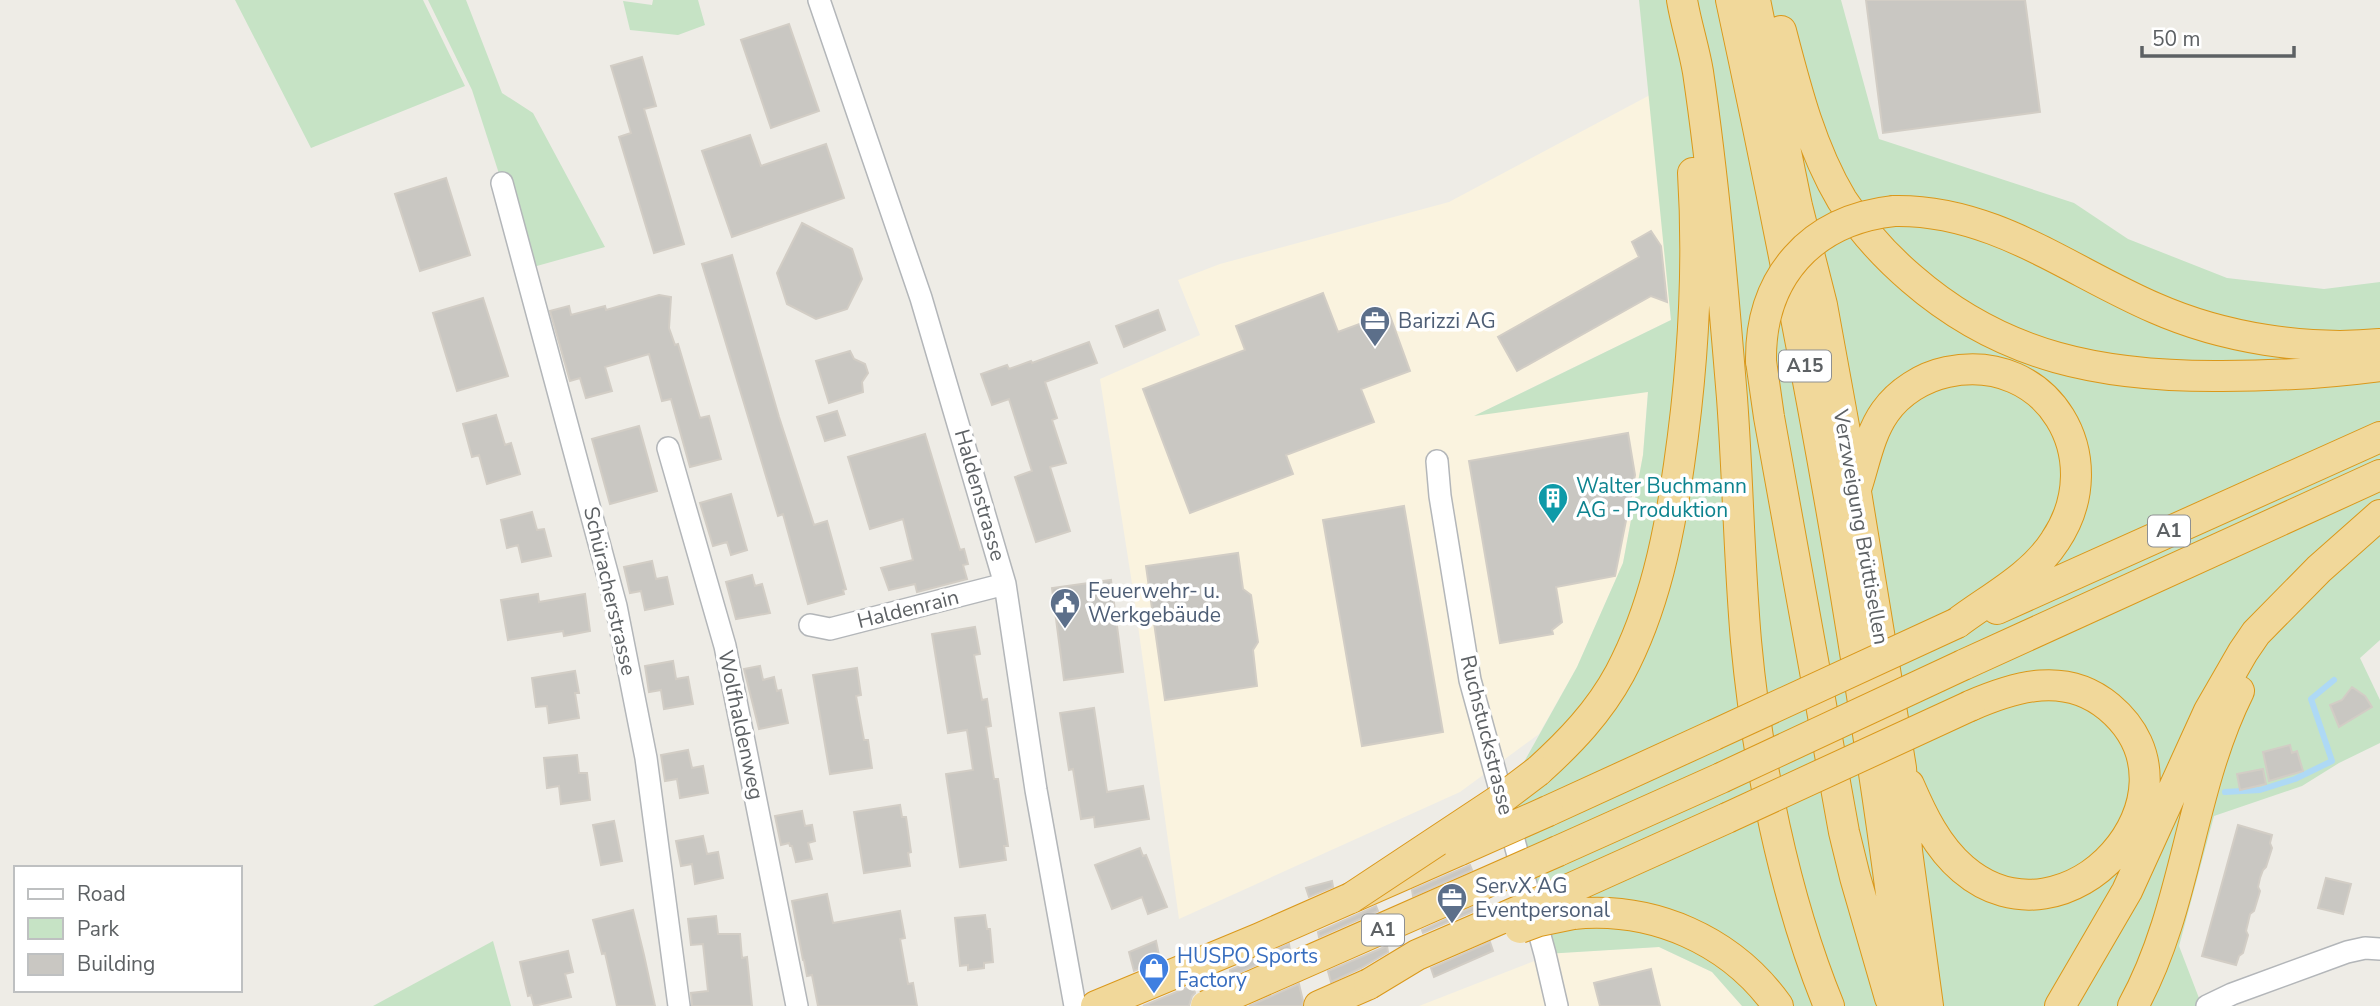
<svg xmlns="http://www.w3.org/2000/svg" width="2380" height="1006" font-family="'Nunito Sans',sans-serif">
<rect width="100%" height="100%" fill="#eeece6"/>
<path fill="#faf3df" d="M1650 95 1671 320 1476 415 1648 391 1643 455 1623 563 1577 667 1539 734 1460 792 1179 919 1133 590 1100 379 1200 335 1178 280 1220 264 1449 202Z
M1659 947 1712 972 1742 1006H1419L1555 953Z"/>
<path fill="#c6e3c5" d="M235 0H423L465 86 311 148Z
M428 0H466L502 93 533 113 605 247 526 269 502 183 472 90Z
M653 0H698L705 25 678 35 630 30 623 1 652 5Z
M1639 0H1841L1879 139 2074 203 2128 239 2227 278 2324 289 2380 282V640L2360 658 2380 700V743L2339 763 2302 786 2214 816 2179 946 2202 1006H1742L1712 972 1659 947 1545 954 1505 796 1577 667 1623 563 1643 455 1648 392 1474 416 1671 320Z
M493 941 511 1006H373Z"/>
<g fill="none" stroke-linecap="round" stroke-linejoin="round">
<path stroke="#aed9f5" stroke-width="6" d="M2225 792 2260 790 2295 779 2332 761 2311 699 2334 680"/>
</g>
<path fill="#c9c7c2" stroke="#d2cdc5" stroke-width="2" d="M1866 0H2025L2040 112 1883 133Z
M789 24 819 111 771 128 741 40Z
M642 57 656 106 644 109 684 244 654 253 619 137 631 133 611 66Z
M750 135 761 166 826 144 844 198 732 237 702 151Z
M446 178 470 255 420 271 395 194Z
M802 223 852 249 862 279 847 309 816 319 787 304 777 273Z
M1651 231 1661 246 1667 302 1651 296 1517 371 1498 337 1639 257 1632 242Z
M732 255 779 417 814 525 827 521 846 589 843 590 844 594 808 604 783 514 778 516 702 264Z
M1323 293 1338 332 1389 313 1410 371 1361 389 1374 422 1286 455 1293 474 1190 513 1143 389 1245 350 1236 326Z
M659 295 671 297 669 328 675 345 678 344 700 418 709 416 721 459 690 467 671 399 662 401 649 354 605 367 612 391 586 398 580 378 570 381 550 311 569 306 571 315 605 306 606 310Z
M483 298 508 376 457 391 433 313Z
M1158 310 1165 330 1124 347 1116 326Z
M1089 342 1097 363 1045 382 1057 418 1052 420 1066 463 1050 467 1070 531 1036 542 1015 477 1032 471 1009 399 992 405 981 374 1007 365 1009 369 1031 361 1032 363Z
M850 351 854 359 865 364 868 373 862 382 863 392 829 403 816 361Z
M837 411 845 435 825 441 817 417Z
M496 415 505 445 511 443 520 474 487 484 479 455 472 457 463 424Z
M639 426 657 491 610 504 592 439Z
M1628 433 1635 475 1615 576 1556 587 1562 622 1552 630 1553 634 1500 643 1469 461Z
M925 434 960 550 964 549 968 564 963 565 967 579 917 592 915 584 889 590 881 568 913 560 903 519 870 529 848 457Z
M731 494 747 550 731 555 727 542 713 546 700 503Z
M1404 506 1443 732 1362 746 1323 520Z
M532 512 537 530 544 529 551 556 522 562 518 545 507 548 501 520Z
M1238 553 1243 589 1251 595 1258 642 1253 650 1257 686 1165 700 1146 566Z
M652 561 656 579 667 577 673 604 645 610 641 591 630 593 624 567Z
M752 575 755 586 762 584 770 613 736 619 726 582Z
M1111 580 1123 672 1064 680 1052 588Z
M538 594 539 602 585 594 590 631 564 636 563 631 508 640 501 600Z
M975 627 980 654 974 655 982 700 987 699 991 726 986 727 994 779H998L1008 846H1004L1006 860 960 867 946 774 973 770 967 730 948 733 932 634Z
M673 661 676 679 688 677 693 704 664 709 661 690 649 692 645 666Z
M760 666 763 680 774 677 777 691 781 690 788 723 759 729 744 669Z
M857 668 861 695 856 696 864 740H868L872 768 830 774 813 675Z
M575 671 579 693H575L579 718 549 723 547 706 536 707 532 678Z
M2352 687 2365 696 2372 707 2339 727 2330 705 2342 700Z
M1094 708 1107 792 1143 786 1149 819 1095 827 1094 817 1081 819 1073 769 1069 770 1060 713Z
M2290 745 2292 753 2297 751 2303 771 2269 781 2263 752Z
M688 750 692 768 703 766 708 793 680 798 677 779 665 781 661 755Z
M577 755 579 773H587L590 800 561 804 559 786 547 788 544 758Z
M2263 769 2266 784 2240 790 2237 774Z
M900 805 902 817H906L911 852 908 853 910 866 864 873 854 812Z
M802 811 805 826 812 825 815 841 808 843 812 859 796 862 792 846H790L789 843 781 845 775 816Z
M614 821 622 861 601 865 593 825Z
M2238 825 2272 835 2270 843 2272 848 2266 867 2263 870 2260 878 2258 887 2260 891 2254 911 2250 914 2246 931 2248 935 2243 953 2239 956 2236 965 2202 956Z
M703 836 707 854 718 852 723 878 695 884 692 864 681 866 676 841Z
M1140 848 1143 856 1146 855 1167 907 1148 914 1142 897 1112 909 1095 865Z
M1470 865 1472 870 1413 896 1412 890Z
M2326 878 2351 884 2343 914 2318 908Z
M1332 881 1333 887 1309 897 1306 888Z
M827 894 833 923 900 911 905 938 900 939 908 984 913 983 917 1006H818L812 975 807 976 804 960H803L792 901Z
M1480 904 1481 908 1423 933 1422 930Z
M1376 906 1378 911 1319 937 1318 932Z
M633 910 644 955 655 1006H617L605 953 602 954 593 920Z
M985 915 987 929H990L993 962 984 963V968L968 970V965L960 966 955 918Z
M716 916 718 934H740L742 958 747 957 752 1006H692L691 993 708 991 703 944 691 945 688 919Z
M1156 941 1160 960 1134 971 1129 952Z
M1490 942 1493 951 1434 977 1431 968Z
M1289 944 1290 950 1231 976 1230 970Z
M1387 946 1388 952 1361 968 1331 982 1328 971Z
M568 951 573 972 565 974 571 997 534 1006 531 995 528 996 520 962Z
M1651 969 1660 1006H1600L1594 983Z
M1299 984 1303 1001 1302 1006H1249Z
M1193 985 1195 993 1192 996 1189 1006H1143Z"/>
<g fill="none" stroke-linecap="round" stroke-linejoin="round">
<g stroke="#b3b6b9" stroke-width="24">
<path id="minor" d="M819 0 921 298 1005 584 1036 790 1075 1006
M502 183 616 606 646 758 679 1006
M668 448 725 646 797 1006
M1437 461 1440 496 1470 680 1545 954 1557 1006
M810 625 830 629 1005 584
M2207 1006 2232 994 2347 952 2365 948 2380 949"/>
</g>
<g stroke="#da981a" stroke-width="32">
<path id="highway" d="M1682 0C1686 24 1694 48 1698 72 1714 180 1723 289 1732 398 1738 479 1739 560 1746 641 1757 760 1784 896 1829 1006
M1731 0C1779 223 1823 446 1858 671 1876 782 1893 893 1904 1006
M1755 0 1797 206 1822 305 1856 492 1901 768 1907 851 1928 1006
M1781 31C1796 89 1811 148 1842 200 1861 229 1885 256 1912 279 2003 358 2104 377 2222 376 2275 376 2327 373 2380 366
M1894 211C1993 209 2069 271 2155 308 2223 338 2307 351 2380 344
M1761 361 1769 417 1844 832 1855 877 1890 998
M1857 486C1865 461 1870 433 1885 412 1899 392 1923 377 1947 372 2048 351 2111 458 2055 541 2032 577 1990 598 1957 623
M1997 609 2380 437
M1963 665 2380 475
M1538 771C1570 742 1599 712 1620 673 1654 609 1669 536 1679 465 1693 368 1699 270 1693 173
M1909 785C1922 815 1937 847 1963 869 2067 958 2213 794 2109 707 2066 671 2016 686 1970 706
M1548 811 1714 735
M1558 851 1721 778
M1567 890 1727 818
M1573 914C1653 906 1731 940 1778 1006
M1096 1006 1260 938 1460 850
M1319 1006 1369 984
M2060 1006 2127 891 2209 711 2243 652 2256 633 2319 569 2380 515
M2133 1006C2187 908 2189 791 2239 691"/>
</g>
<use href="#minor" stroke="#fff" stroke-width="21"/>
<use href="#highway" stroke="#f1d89a" stroke-width="30"/>
<g stroke="#da981a" stroke-width="32" stroke-linecap="butt">
<path id="highway-bridge" d="M1761 361C1760 277 1811 220 1894 211
M1714 735 1957 623
M1721 778 1963 665
M1727 818 1970 706
M1460 850 1548 811
M1351 898 1505 796 1538 771
M1520 928 1539 921 1573 914
M1369 984 1417 955 1567 890
M1206 1006 1558 851"/>
</g>
<use href="#highway-bridge" stroke="#f1d89a" stroke-width="30"/>
</g>
<defs>
<g id="office-pin" transform="scale(1.575)"><path d="M0 17L-7.5 6A9.5 9.5 0 1 1 7.5 6Z" fill="#5c6f8a" stroke="#fff"/><path d="M-6-3h4V-5.5h4V-3h4V5H-6ZM-1-4.5V-3h2v-1.5ZM-6 0V1H6V0Z" fill="#fff"/></g>
<g id="building-pin" transform="scale(1.575)"><path d="M0 17L-7.5 6A9.5 9.5 0 1 1 7.5 6Z" fill="#0f9aa8" stroke="#fff"/><path d="M-4-6H4V6H1V3H-1V6H-4ZM-2.5-4.3h1.7v1.8h-1.7ZM.8-4.3h1.7v1.8H.8ZM-2.5-1h1.7V.8h-1.7ZM.8-1h1.7V.8H.8Z" fill="#fff"/></g>
<g id="civic-pin" transform="scale(1.575)"><path d="M0 17L-7.5 6A9.5 9.5 0 1 1 7.5 6Z" fill="#5c6f8a" stroke="#fff"/><path d="M-.6-6.5H3V-4.5H.6V-3L4-1V1h2V6H-6V1h2V-1L-.6-3ZM-1.2 2.5V6h2.4V2.5Z" fill="#fff"/></g>
<g id="shop-pin" transform="scale(1.575)"><path d="M0 17L-7.5 6A9.5 9.5 0 1 1 7.5 6Z" fill="#3f7fe0" stroke="#fff"/><path d="M-5-2.5h2.3a2.7 3.5 0 0 1 5.4 0H5L5.5 6h-11ZM-1.5-2.5h3a1.5 2.3 0 0 0-3 0Z" fill="#fff"/></g>
</defs>
<g fill-rule="evenodd">
<use href="#office-pin" x="1375" y="321"/>
<use href="#building-pin" x="1553" y="498"/>
<use href="#civic-pin" x="1065" y="603"/>
<use href="#office-pin" x="1452" y="898"/>
<use href="#shop-pin" x="1154" y="968"/>
</g>
<g text-anchor="middle" dominant-baseline="central" stroke-width="7" stroke-linejoin="round" paint-order="stroke">
<g fill="#fff" stroke="#8e9092" stroke-width="2">
<rect x="1779" y="350.5" width="52" height="31" rx="5"/>
<rect x="2148" y="515.5" width="42" height="31" rx="5"/>
<rect x="1362" y="914.5" width="42" height="31" rx="5"/>
</g>
<g font-size="19" font-weight="bold" fill="#5d6164">
<text x="1805" y="366">A15</text>
<text x="2169" y="531">A1</text>
<text x="1383" y="930">A1</text>
</g>
<g font-size="21" fill="#4e5e75" stroke="#fff" text-anchor="start">
<text x="1398" y="321">Barizzi AG</text>
<text x="1088" y="591">Feuerwehr- u.<tspan x="1088" dy="24">Werkgebäude</tspan></text>
<text x="1475" y="886">ServX AG<tspan x="1475" dy="24">Eventpersonal</tspan></text>
</g>
<g font-size="21" fill="#0d838f" stroke="#fff" text-anchor="start">
<text x="1576" y="486">Walter Buchmann<tspan x="1576" dy="24">AG - Produktion</tspan></text>
</g>
<g font-size="21" fill="#5d6164" stroke="#fff">
<text transform="translate(980 495) rotate(74)">Haldenstrasse</text>
<text transform="translate(1861 527) rotate(80)">Verzweigung Brüttisellen</text>
<text transform="translate(610 591) rotate(77)">Schüracherstrasse</text>
<text transform="translate(908 609) rotate(-14)">Haldenrain</text>
<text transform="translate(741 725) rotate(78)">Wolfhaldenweg</text>
<text transform="translate(1487 735) rotate(76)">Ruchstuckstrasse</text>
</g>
<g font-size="21" fill="#366cbe" stroke="#fff" text-anchor="start">
<text x="1177" y="956">HUSPO Sports<tspan x="1177" dy="24">Factory</tspan></text>
</g>
</g>
<rect x="14" y="866" width="228" height="126" fill="#ffffff" stroke="#bec0c1" stroke-width="2"/>
<rect x="28" y="889" width="35" height="10" fill="#ffffff" stroke="#bec0c1" stroke-width="2"/>
<text x="77" y="901" font-size="21" fill="#5d6164">Road</text>
<rect x="28" y="918" width="35" height="21" fill="#c6e3c5" stroke="#bec0c1" stroke-width="2"/>
<text x="77" y="936" font-size="21" fill="#5d6164">Park</text>
<rect x="28" y="954" width="35" height="21" fill="#c9c7c2" stroke="#bec0c1" stroke-width="2"/>
<text x="77" y="971" font-size="21" fill="#5d6164">Building</text>
<path d="M2142 46v10h152v-10" fill="none" stroke="#5d6164" stroke-width="3.5"/>
<text x="2152" y="46" font-size="21" fill="#5d6164" stroke="#ffffff" stroke-width="5" paint-order="stroke">50 m</text>
</svg>
